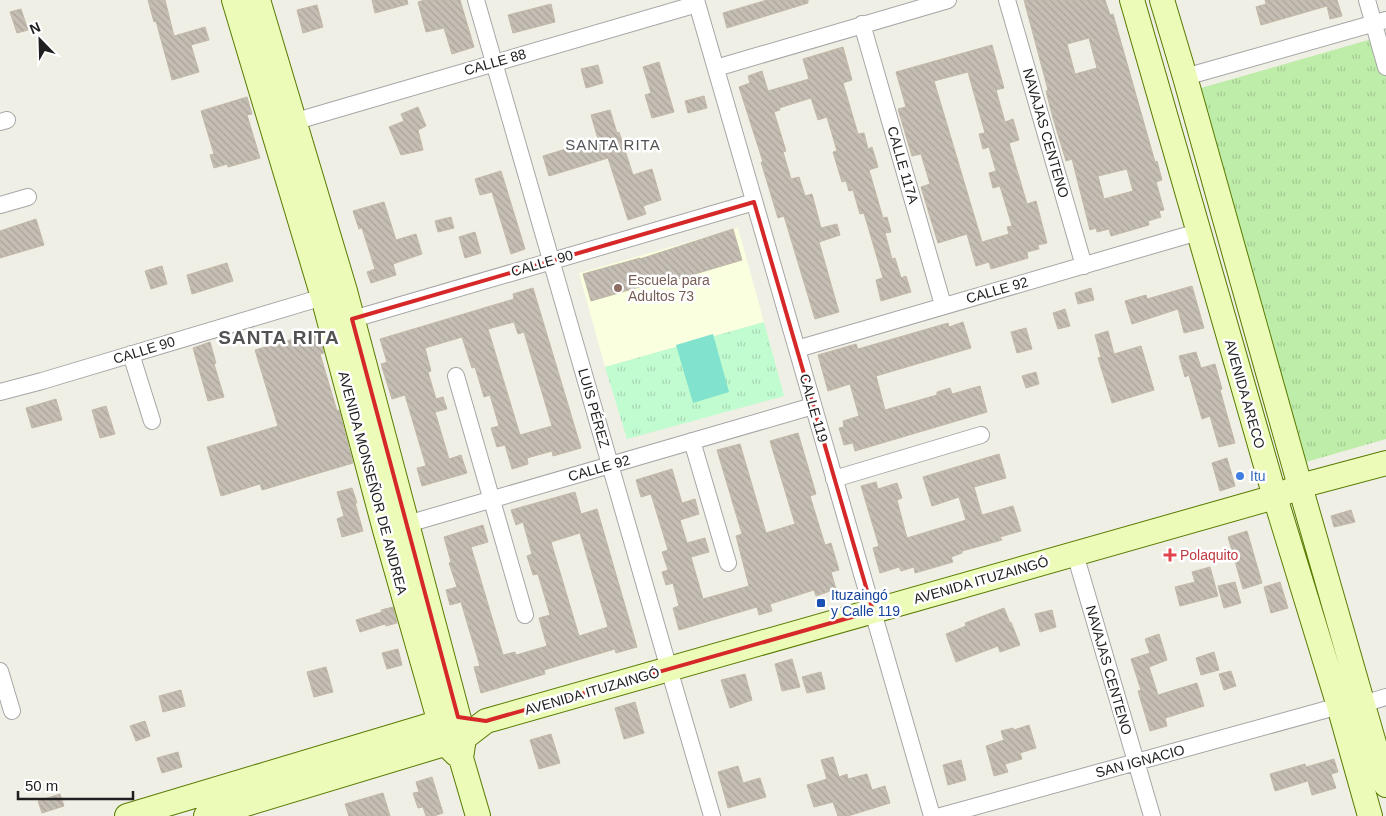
<svg xmlns="http://www.w3.org/2000/svg" width="1386" height="816" font-family="Arial,sans-serif">
<defs>
<pattern id="grass-tufts" width="24" height="20" patternUnits="userSpaceOnUse" patternTransform="scale(1.25)"><rect width="24" height="20" fill="#beeca9"/><path d="M3 7l-1-3M5 7V3M7 7l1-3M15 17l-1-3M17 17v-4M19 17l1-3" fill="none" stroke="#a3ca91"/></pattern>
<pattern id="park-tufts" width="24" height="20" patternUnits="userSpaceOnUse" patternTransform="scale(1.25)"><rect width="24" height="20" fill="#c1fbd0"/><path d="M3 7l-1-3M5 7V3M7 7l1-3M15 17l-1-3M17 17v-4M19 17l1-3" fill="none" stroke="#a5d7b2"/></pattern>
<pattern id="building-back-hatch" width="6" height="6" patternUnits="userSpaceOnUse" patternTransform="scale(1.25)"><rect width="6" height="6" fill="#c5beb4"/><path d="M-1 5l2 2M0 0l6 6M5-1l2 2" fill="none" stroke="#a9a39a"/></pattern>
</defs>
<rect width="100%" height="100%" fill="#f0efe5"/>
<path fill="#f9ffdf" d="M738 228 764 322 605 367 579 273Z"/>
<path fill="url(#grass-tufts)" d="M1386 35V439L1306 462 1201 88Z"/>
<path fill="url(#park-tufts)" d="M764 322 784 396 627 439 605 367Z"/>
<path fill="#81e2ce" d="M713 334 729 392 693 403 676 345Z"/>
<path fill="url(#building-back-hatch)" stroke="#c3b8a7" fill-rule="evenodd" d="M148 0H165L174 36 205 27 209 40 191 45 199 72 172 80 156 21 154 22Z
M372 0H407L408 4 375 13Z
M425 0H460L474 47 452 54 444 28 426 32 418 2Z
M767 0H808V3L727 28 723 13Z
M1024 0H1105L1110 15 1113 14 1155 162 1157 161 1162 180 1156 182 1164 210 1159 211 1161 217 1148 221 1149 225 1111 236 1109 229 1097 232 1096 228 1090 230 1072 159 1066 161 1053 118 1046 91 1048 90ZM1089 38 1097 68 1075 74 1067 44ZM1127 169 1133 191 1104 199 1098 176Z
M1265 0H1337L1342 16 1330 19 1327 6 1261 25 1256 7 1266 4Z
M551 4 555 22 513 33 508 15Z
M317 5 323 27 303 33 297 10Z
M21 9 28 30 17 33 10 12Z
M992 45 1004 88 996 90 1005 122 1013 119 1019 140 1009 143 1027 204 1036 201 1047 243 1038 245 1039 249 1027 252 1028 258 991 269 989 262 976 266 967 234 938 243 921 187 930 184 921 154 912 156 898 109 906 107 896 72ZM968 72 985 133 979 134 983 149 989 147 996 171 989 173 993 188 1000 186 1012 226 1007 227 1009 234 982 242 934 81Z
M843 47 852 80 843 83 858 134 864 133 868 149 872 147 878 167 869 170 883 218 887 217 891 232 885 233 892 259 895 258 901 278 906 276 911 292 881 301 876 280 883 278 864 213 860 214 853 190 849 191 846 181 842 182 833 152 837 151 827 117 818 120 811 98 779 108 780 110 774 112 786 151 783 152 791 179 799 177 805 196 812 194 821 228 837 224 840 235 819 242 839 312 815 319 784 216 778 218 761 162H763L739 87 750 83 748 76 762 71 768 91 809 79 803 59Z
M659 62 674 112 652 118 645 95 651 93 643 67Z
M598 65 603 83 586 88 581 69Z
M704 96 707 108 688 113 685 101Z
M247 97 252 114 247 115 260 158 228 167 227 164 214 168 210 155 214 154 201 111Z
M418 107 426 126 418 130 423 150 401 155 389 127 404 121 401 114Z
M610 110 617 133 619 132 633 175 652 169 661 200 643 206 646 214 628 220 608 158 549 176 543 156 598 139 591 115Z
M501 171 525 249 511 254 492 192 480 195 475 179Z
M384 202 396 240 416 234 422 254 393 264 396 275 371 283 367 272 375 269 362 228 359 229 353 211Z
M451 217 454 228 438 232 435 221Z
M36 219 44 245 0 258V231Z
M733 229 742 260 668 282 667 279 591 301 583 274 640 258V259Z
M475 232 481 253 465 258 459 237Z
M227 263 233 281 192 294 187 275Z
M162 266 167 284 151 289 145 271Z
M1192 286 1204 328 1184 333 1178 309 1132 324 1125 301 1146 295 1147 299Z
M533 288 581 448 553 456 552 451 527 458 528 464 512 469 505 445 497 447 491 428 499 426 490 395 484 397 475 367 472 368 462 337 425 348 431 371 428 372 436 399 443 397 447 409 435 412 449 459 461 455 467 473 422 486 417 468 426 466 405 395 392 399 381 364 387 362 380 339 514 299 513 294ZM514 322 518 334 524 332 552 426 520 435 488 329Z
M1091 288 1094 300 1078 304 1075 293Z
M1065 309 1070 326 1058 329 1053 313Z
M963 322 971 348 876 376 885 410 937 395V392L950 388 952 394 980 386 987 412 855 451 853 443 844 445 839 428 844 427 843 421 859 416 850 384 828 391 818 355 856 344 858 349 948 323 949 327Z
M1026 328 1032 349 1017 353 1011 332Z
M1108 331 1114 354 1141 346 1154 390 1112 403 1098 358 1101 357 1095 335Z
M318 332 324 353 320 354 337 411 339 410 353 463 262 490 260 484 221 496 207 447 278 426 255 350Z
M210 342 216 363 214 364 224 397 208 401 193 348Z
M1196 352 1201 368 1215 364 1222 389 1220 390 1235 443 1219 447 1210 416 1202 419 1189 375 1185 377 1179 356Z
M1036 372 1039 384 1026 388 1022 376Z
M56 399 62 420 32 428 26 408Z
M106 406 115 434 100 438 92 410Z
M798 433 816 494 810 496 825 545 831 543 839 570 831 572 836 589 816 596 814 590 770 604 772 611 759 615 757 607 679 630 673 608 679 606 673 583 666 585 662 572 668 570 662 552 668 550 651 494 641 497 636 480 672 469 682 503 695 499 699 514 680 520 687 543 705 538 709 552 691 557 703 599 749 586 736 536 742 534 717 450 740 444 766 533 795 524 770 441Z
M999 454 1006 478 974 487 982 515 1013 506 1021 531 1000 537 1002 540 962 551V553L951 557 953 562 915 573 914 567 901 571 899 567 880 573 873 548 879 546 861 486 876 482 878 489 897 483 902 498 897 500 907 538 966 520 959 497 932 506 923 477Z
M1227 458 1235 486 1220 491 1212 463Z
M352 488 357 503H355L363 531 342 537 337 519 344 516 337 492Z
M575 492 581 514 597 509 637 647 616 653 615 649 544 670 545 674 481 693 474 667 480 666 461 602 450 605 446 590 457 587 449 563 451 562 444 537 483 525 488 542 471 547 503 655 515 652 516 655 547 646 539 618 550 615 538 574 533 575 527 556 532 554 523 522 516 525 511 510ZM580 533 608 627 579 636 551 542Z
M1351 510 1355 522 1334 527 1331 516Z
M1247 531 1262 583 1243 589 1228 537Z
M1210 567 1218 596 1180 606 1175 587 1195 582 1192 572Z
M1235 582 1241 603 1224 608 1218 586Z
M1280 582 1288 608 1271 613 1264 587Z
M393 607 397 623 386 626 385 624 360 632 356 620 382 612 381 610Z
M1004 608 1010 623 1011 622 1020 645 1000 652 998 646 956 662 946 634 966 626 965 623Z
M1052 610 1056 627 1040 632 1035 614Z
M1159 634 1167 660 1149 667 1158 695 1197 683 1204 706 1165 718 1167 726 1150 731 1138 691 1141 690 1131 659 1150 653 1145 639Z
M398 649 402 665 387 669 382 653Z
M1214 652 1219 670 1201 675 1196 658Z
M792 659 800 687 782 691 775 664Z
M326 667 333 692 314 697 307 672Z
M1231 671 1236 686 1224 690 1219 674Z
M821 672 825 689 807 693 802 677Z
M745 674 752 700 730 708 721 680Z
M181 690 185 706 163 712 159 696Z
M635 702 644 733 624 739 615 708Z
M145 721 150 736 136 741 130 726Z
M1029 725 1036 748 1020 753 1022 759 1005 764 1008 772 994 776 986 746 1004 740 1001 731 1013 728 1014 730Z
M551 734 560 763 539 769 530 740Z
M178 752 182 767 162 773 157 758Z
M833 757 839 777 847 774 848 779 867 774 872 790 885 786 890 803 848 816H838L833 802 814 807 807 785 827 779 821 760Z
M1334 759 1338 772 1331 774 1336 788 1312 795 1308 781 1275 791 1270 774 1305 764 1306 767Z
M961 760 966 780 948 785 943 765Z
M738 766 743 783 760 778 766 797 728 808 718 772Z
M432 777 443 813 434 816H426L423 807 418 808 413 793 419 792 416 782Z
M383 793 390 816H349L345 804Z
M60 794 64 806 42 813 38 801Z"/>
<g fill="none" stroke-linecap="round" stroke-linejoin="round">
<g stroke="#a6a6a6" stroke-width="18">
<path id="street" d="M476 0 669 669 712 816
M696 0 932 816
M1007 0 1084 266
M1367 0 1386 67
M862 24 943 305
M716 68 948 0
M1185 77 1386 20
M0 122 7 120
M293 122 697 4
M0 205 28 197
M343 322 754 202
M797 349 1198 232
M131 354 152 421
M456 376 525 615
M0 392 42 381 333 294
M692 441 728 563
M834 479 981 435
M397 527 813 406
M1075 554 1152 816
M0 671 12 711
M1363 704 1386 697
M941 816 1339 706"/>
</g>
<g stroke="#587b01" stroke-width="26">
<path id="secondary" d="M234 0 323 297 385 530 446 744 456 754
M258 0 345 291 464 738 461 758 478 816
M1132 0 1275 497 1339 706 1370 816
M1162 0 1185 77 1300 486 1386 785
M127 816 454 718
M206 816 464 738 486 721 1275 497 1300 486 1386 463"/>
</g>
<use href="#street" stroke="#fff" stroke-width="16"/>
<use href="#secondary" stroke="#ecfcb8" stroke-width="24"/>
</g>
<path fill="none" stroke="#d62828" stroke-width="4" stroke-linejoin="round" d="M754 202 873 611 486 721 458 717 352 319Z"/>
<circle fill="#8d6e63" stroke="#fff" stroke-width="2" cx="618" cy="288" r="5"/>
<circle fill="#3f7fe0" stroke="#fff" stroke-width="2" cx="1240" cy="476" r="5"/>
<path fill="#e0444e" stroke="#fff" stroke-width="2" d="M1167.5 547.5h5v5h5v5h-5v5h-5v-5h-5v-5h5z"/>
<rect fill="#1a4fb4" stroke="#fff" stroke-width="2" x="816" y="598" width="10" height="10" rx="2.5"/>
<g text-anchor="middle" dominant-baseline="central" stroke-width="5" stroke-linejoin="round" paint-order="stroke">
<g font-size="14" fill="#1f1f1f" stroke="#fff">
<text transform="translate(495 62) rotate(-16)">CALLE 88</text>
<text transform="translate(1046 133) rotate(74)">NAVAJAS CENTENO</text>
<text transform="translate(903 165) rotate(74)">CALLE 117A</text>
<text transform="translate(542 263) rotate(-16)">CALLE 90</text>
<text transform="translate(997 290) rotate(-16)">CALLE 92</text>
<text transform="translate(144 350) rotate(-17)">CALLE 90</text>
<text transform="translate(1245 394) rotate(74)">AVENIDA ARECO</text>
<text transform="translate(594 408) rotate(74)">LUIS PÉREZ</text>
<text transform="translate(814 408) rotate(74)">CALLE 119</text>
<text transform="translate(599 468) rotate(-16)">CALLE 92</text>
<text transform="translate(373 483) rotate(75)">AVENIDA MONSEÑOR DE ANDREA</text>
<text transform="translate(981 580) rotate(-16)">AVENIDA ITUZAINGÓ</text>
<text transform="translate(1109 670) rotate(74)">NAVAJAS CENTENO</text>
<text transform="translate(592 691) rotate(-16)">AVENIDA ITUZAINGÓ</text>
<text transform="translate(1140 761) rotate(-15)">SAN IGNACIO</text>
</g>
<g font-size="14" fill="#785e54" stroke="#fff" text-anchor="start">
<text x="628" y="280">Escuela para<tspan x="628" dy="16">Adultos 73</tspan></text>
</g>
<g font-size="14" fill="#366cbe" stroke="#fff" text-anchor="start">
<text x="1250" y="476">Itu</text>
</g>
<g font-size="14" fill="#be3a42" stroke="#fff" text-anchor="start">
<text x="1180" y="555">Polaquito</text>
</g>
<g font-size="14" fill="#164399" stroke="#fff" text-anchor="start">
<text x="831" y="595">Ituzaingó<tspan x="831" dy="16">y Calle 119</tspan></text>
</g>
<g font-size="15" letter-spacing="1" fill="#525252" stroke="#fff">
<text x="613" y="144">SANTA RITA</text>
</g>
<g font-size="19" font-weight="bold" letter-spacing="1" fill="#525252" stroke="#fff">
<text x="279" y="337">SANTA RITA</text>
</g>
</g>
<g transform="translate(40 40) rotate(337)" stroke="#ffffff" stroke-width="4" paint-order="stroke">
<path d="M0-4L9 19L0 12L-9 19Z" fill="#1f1f1f"/>
<text y="-8" font-size="14" font-weight="bold" text-anchor="middle" fill="#1f1f1f">N</text>
</g>
<path d="M18 791v8h115v-8" fill="none" stroke="#1f1f1f" stroke-width="2.5"/>
<text x="25" y="791" font-size="15" fill="#1f1f1f" stroke="#ffffff" stroke-width="4" paint-order="stroke">50 m</text>
</svg>
